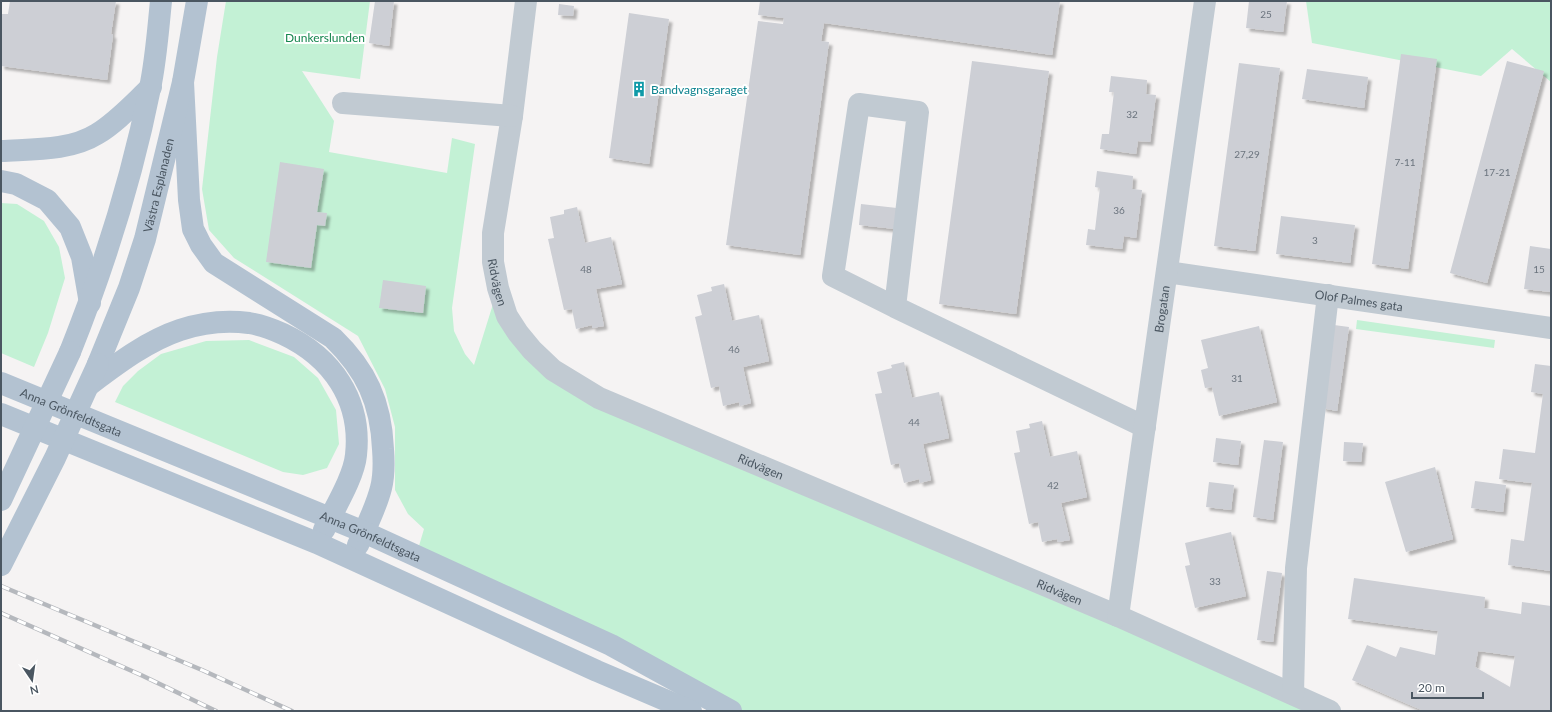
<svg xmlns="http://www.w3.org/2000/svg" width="1552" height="712" font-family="Lato,sans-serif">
<defs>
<filter id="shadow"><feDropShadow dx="3.5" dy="3.5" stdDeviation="1" flood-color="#0004"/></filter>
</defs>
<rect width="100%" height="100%" fill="#f5f3f3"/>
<path fill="#c3f1d5" d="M226 1H370L360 79 302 71 334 121 329 152 447 173 452 138 475 144 452 308 454 331 465 354 474 365 498 288 553 370 1330 711H731L416 556 424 529 408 514 395 490V427L385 389 358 336 234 258 209 230 202 189 217 57Z
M1306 1H1551V82L1512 49 1481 76 1312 43Z
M1 203 17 204 44 221 59 247 65 278 48 333 34 367 1 353Z
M1357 320 1495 340 1494 348 1356 329Z
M249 340 294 357 318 378 336 410 339 444 327 468 303 475 283 472 115 402 123 386 138 371 161 354 206 341Z"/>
<path fill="#cdcfd5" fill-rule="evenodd" filter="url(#shadow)" d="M10 1H116L111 34 113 35 107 80 1 66V14H8Z
M375 1H394L389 46 369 43Z
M760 1H1060L1052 55 824 23 821 41 829 42 800 255 726 245 758 21 783 24 784 18 758 15Z
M1249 1H1287L1283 32 1246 28Z
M559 4 574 6 573 16 558 15Z
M629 13 669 19 649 164 609 158Z
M1401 54 1437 59 1408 269 1372 264Z
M972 61 1049 71 1016 314 939 304Z
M1507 61 1544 71 1487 283 1450 273Z
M1239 63 1280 68 1255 251 1214 246Z
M1307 69 1368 77 1364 108 1302 99Z
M1111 76 1147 80 1146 94 1156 95 1150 142 1138 141 1136 154 1100 149 1102 134H1109L1114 92H1109Z
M280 162 324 169 317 212 327 213 325 226 317 225 311 268 266 262Z
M1097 171 1133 176 1132 189 1142 190 1136 238 1124 236 1122 249 1086 245 1088 229 1095 230 1100 188 1095 187Z
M861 204 897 208 895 229 859 225Z
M577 207 585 243 611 237 622 284 596 289 604 326 592 328V325L576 329 572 309 564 310 548 239 554 238 550 217 564 214V210Z
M1281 216 1355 225 1350 263 1276 254Z
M1530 246 1551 249V292L1524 289Z
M383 280 426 286 423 313 379 308Z
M724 284 732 321 759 315 769 361 743 367 751 403 740 406 739 402 723 406 719 386 711 388 695 317 702 315 697 295 712 291 711 287Z
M1334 325 1349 327 1337 411 1322 408Z
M1259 326 1277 402 1219 416 1212 387 1205 388 1201 370 1208 368 1201 340Z
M904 362 912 398 939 392 949 438 923 444 931 480 920 483 919 479 904 483 899 463 891 465 875 394 882 393 877 372 892 368 891 365Z
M1535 364 1551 366V571L1508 565 1511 539 1524 541 1532 483 1499 479 1503 449 1535 453 1543 394 1531 392Z
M1042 421 1050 457 1077 451 1087 497 1061 503 1070 540 1058 542 1057 539 1042 542 1038 522 1029 524 1014 453 1020 452 1016 431 1030 428 1029 424Z
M1216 438 1241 441 1238 465 1213 462Z
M1264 440 1283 442 1273 520 1253 517Z
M1344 442 1363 443 1361 462 1343 461Z
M1435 467 1453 539 1406 552 1385 482Z
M1475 481 1506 485 1503 512 1471 508Z
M1209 482 1234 485 1231 510 1206 507Z
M1231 532 1246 596 1195 608 1185 566 1190 565 1185 543Z
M1267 571 1282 573 1273 642 1257 640Z
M1354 578 1485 597 1484 608 1521 614 1522 602 1551 606V711H1424L1352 680 1367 645 1396 657 1400 647 1435 655 1438 631 1348 619ZM1478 651 1515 656 1510 687 1475 667Z"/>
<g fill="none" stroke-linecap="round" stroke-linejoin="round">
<g stroke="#c1cad2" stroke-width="22">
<path id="s1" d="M526 1 512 116 493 233V262L498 288 507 316 518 333 532 350 553 370 599 398 1118 616 1330 711"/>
<path d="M343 103 512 116"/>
<path id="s2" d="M1167 272 1551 328"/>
<path d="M895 307 833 276 859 104 918 112 895 307 1145 427"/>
<path id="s3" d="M1118 616 1205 1"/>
<path d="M1293 694 1296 568 1328 295"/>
</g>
<g stroke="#b3c2d1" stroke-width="22">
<path d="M183 82 189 200 193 229 201 245 214 263 333 338C366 370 381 402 383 449 384 462 384 476 381 488 376 508 366 527 358 545"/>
<path d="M1 151C32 149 70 151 97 134 117 122 134 103 151 87"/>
<path d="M1 181 16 184 47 200 70 227 82 257 90 303"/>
<path d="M70 352C104 267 132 178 150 88 156 60 158 30 161 1"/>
<path id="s4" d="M98 364 129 288 145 239 183 82 197 1"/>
<path id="s5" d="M1 383 364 532 611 645 731 711"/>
<path d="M89 385C117 364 147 341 180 330 201 323 226 320 249 323 261 325 272 329 283 334 332 357 362 400 356 455 354 477 334 509 324 530"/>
<path d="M1 414 317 543 597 671 691 711"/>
</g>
<g stroke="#b5b8bd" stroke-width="4.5">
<path id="rail" d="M1 586 202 670 292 711
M1 613 141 675 216 711"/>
</g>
<use href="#rail" stroke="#fff" stroke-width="3" stroke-dasharray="9" stroke-linecap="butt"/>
<path stroke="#b3c2d1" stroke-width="22" d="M1 500 70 352
M1 565 55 458 98 364"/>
</g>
<defs>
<g id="building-bare" transform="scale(1.2)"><path d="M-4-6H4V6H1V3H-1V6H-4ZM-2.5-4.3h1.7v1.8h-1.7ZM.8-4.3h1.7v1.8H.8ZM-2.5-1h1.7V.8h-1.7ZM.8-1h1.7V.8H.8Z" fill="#0f9aa8" stroke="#fff" stroke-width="2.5" paint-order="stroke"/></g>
</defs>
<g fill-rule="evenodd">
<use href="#building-bare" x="639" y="89"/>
</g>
<g text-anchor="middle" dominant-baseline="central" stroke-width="4" stroke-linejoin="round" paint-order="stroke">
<g font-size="10" fill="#6b747e">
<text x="1266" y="14">25</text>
<text x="1132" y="114">32</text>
<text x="1247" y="154">27,29</text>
<text x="1405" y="162">7-11</text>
<text x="1497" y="172">17-21</text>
<text x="1119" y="210">36</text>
<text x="1315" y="240">3</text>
<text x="586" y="269">48</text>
<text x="1539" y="269">15</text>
<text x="734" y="349">46</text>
<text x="1237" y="378">31</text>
<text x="914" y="422">44</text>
<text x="1053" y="485">42</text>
<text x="1215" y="581">33</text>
</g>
<g font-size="12" fill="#17864f" stroke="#fff">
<text x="325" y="37">Dunkerslunden</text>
</g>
<g font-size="12" fill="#0d838f" stroke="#fff" text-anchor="start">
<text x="651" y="89">Bandvagnsgaraget</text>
</g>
<g font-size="12" fill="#4a5661" stroke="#fff">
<text stroke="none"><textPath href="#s4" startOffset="189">Västra Esplanaden</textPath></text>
<text stroke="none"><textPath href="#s1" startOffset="284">Ridvägen</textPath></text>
<text stroke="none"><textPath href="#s2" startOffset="194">Olof Palmes gata</textPath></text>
<text stroke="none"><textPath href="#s3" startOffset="310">Brogatan</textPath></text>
<text stroke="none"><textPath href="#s5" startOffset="76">Anna Grönfeldtsgata</textPath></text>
<text stroke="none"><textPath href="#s1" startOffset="620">Ridvägen</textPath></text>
<text stroke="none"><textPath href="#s5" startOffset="400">Anna Grönfeldtsgata</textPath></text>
<text stroke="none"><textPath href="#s1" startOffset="944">Ridvägen</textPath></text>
</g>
</g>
<rect width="1552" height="712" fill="none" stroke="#4a5661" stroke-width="4"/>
<g transform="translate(32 680) rotate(167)" stroke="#ffffff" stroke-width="3" paint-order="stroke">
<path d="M0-3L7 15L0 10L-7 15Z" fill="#4a5661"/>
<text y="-6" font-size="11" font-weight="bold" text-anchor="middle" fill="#4a5661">N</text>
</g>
<path d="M1412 692v6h71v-6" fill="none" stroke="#4a5661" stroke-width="2"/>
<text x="1418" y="692" font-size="12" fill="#4a5661" stroke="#ffffff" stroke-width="3" paint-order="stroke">20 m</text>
</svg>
